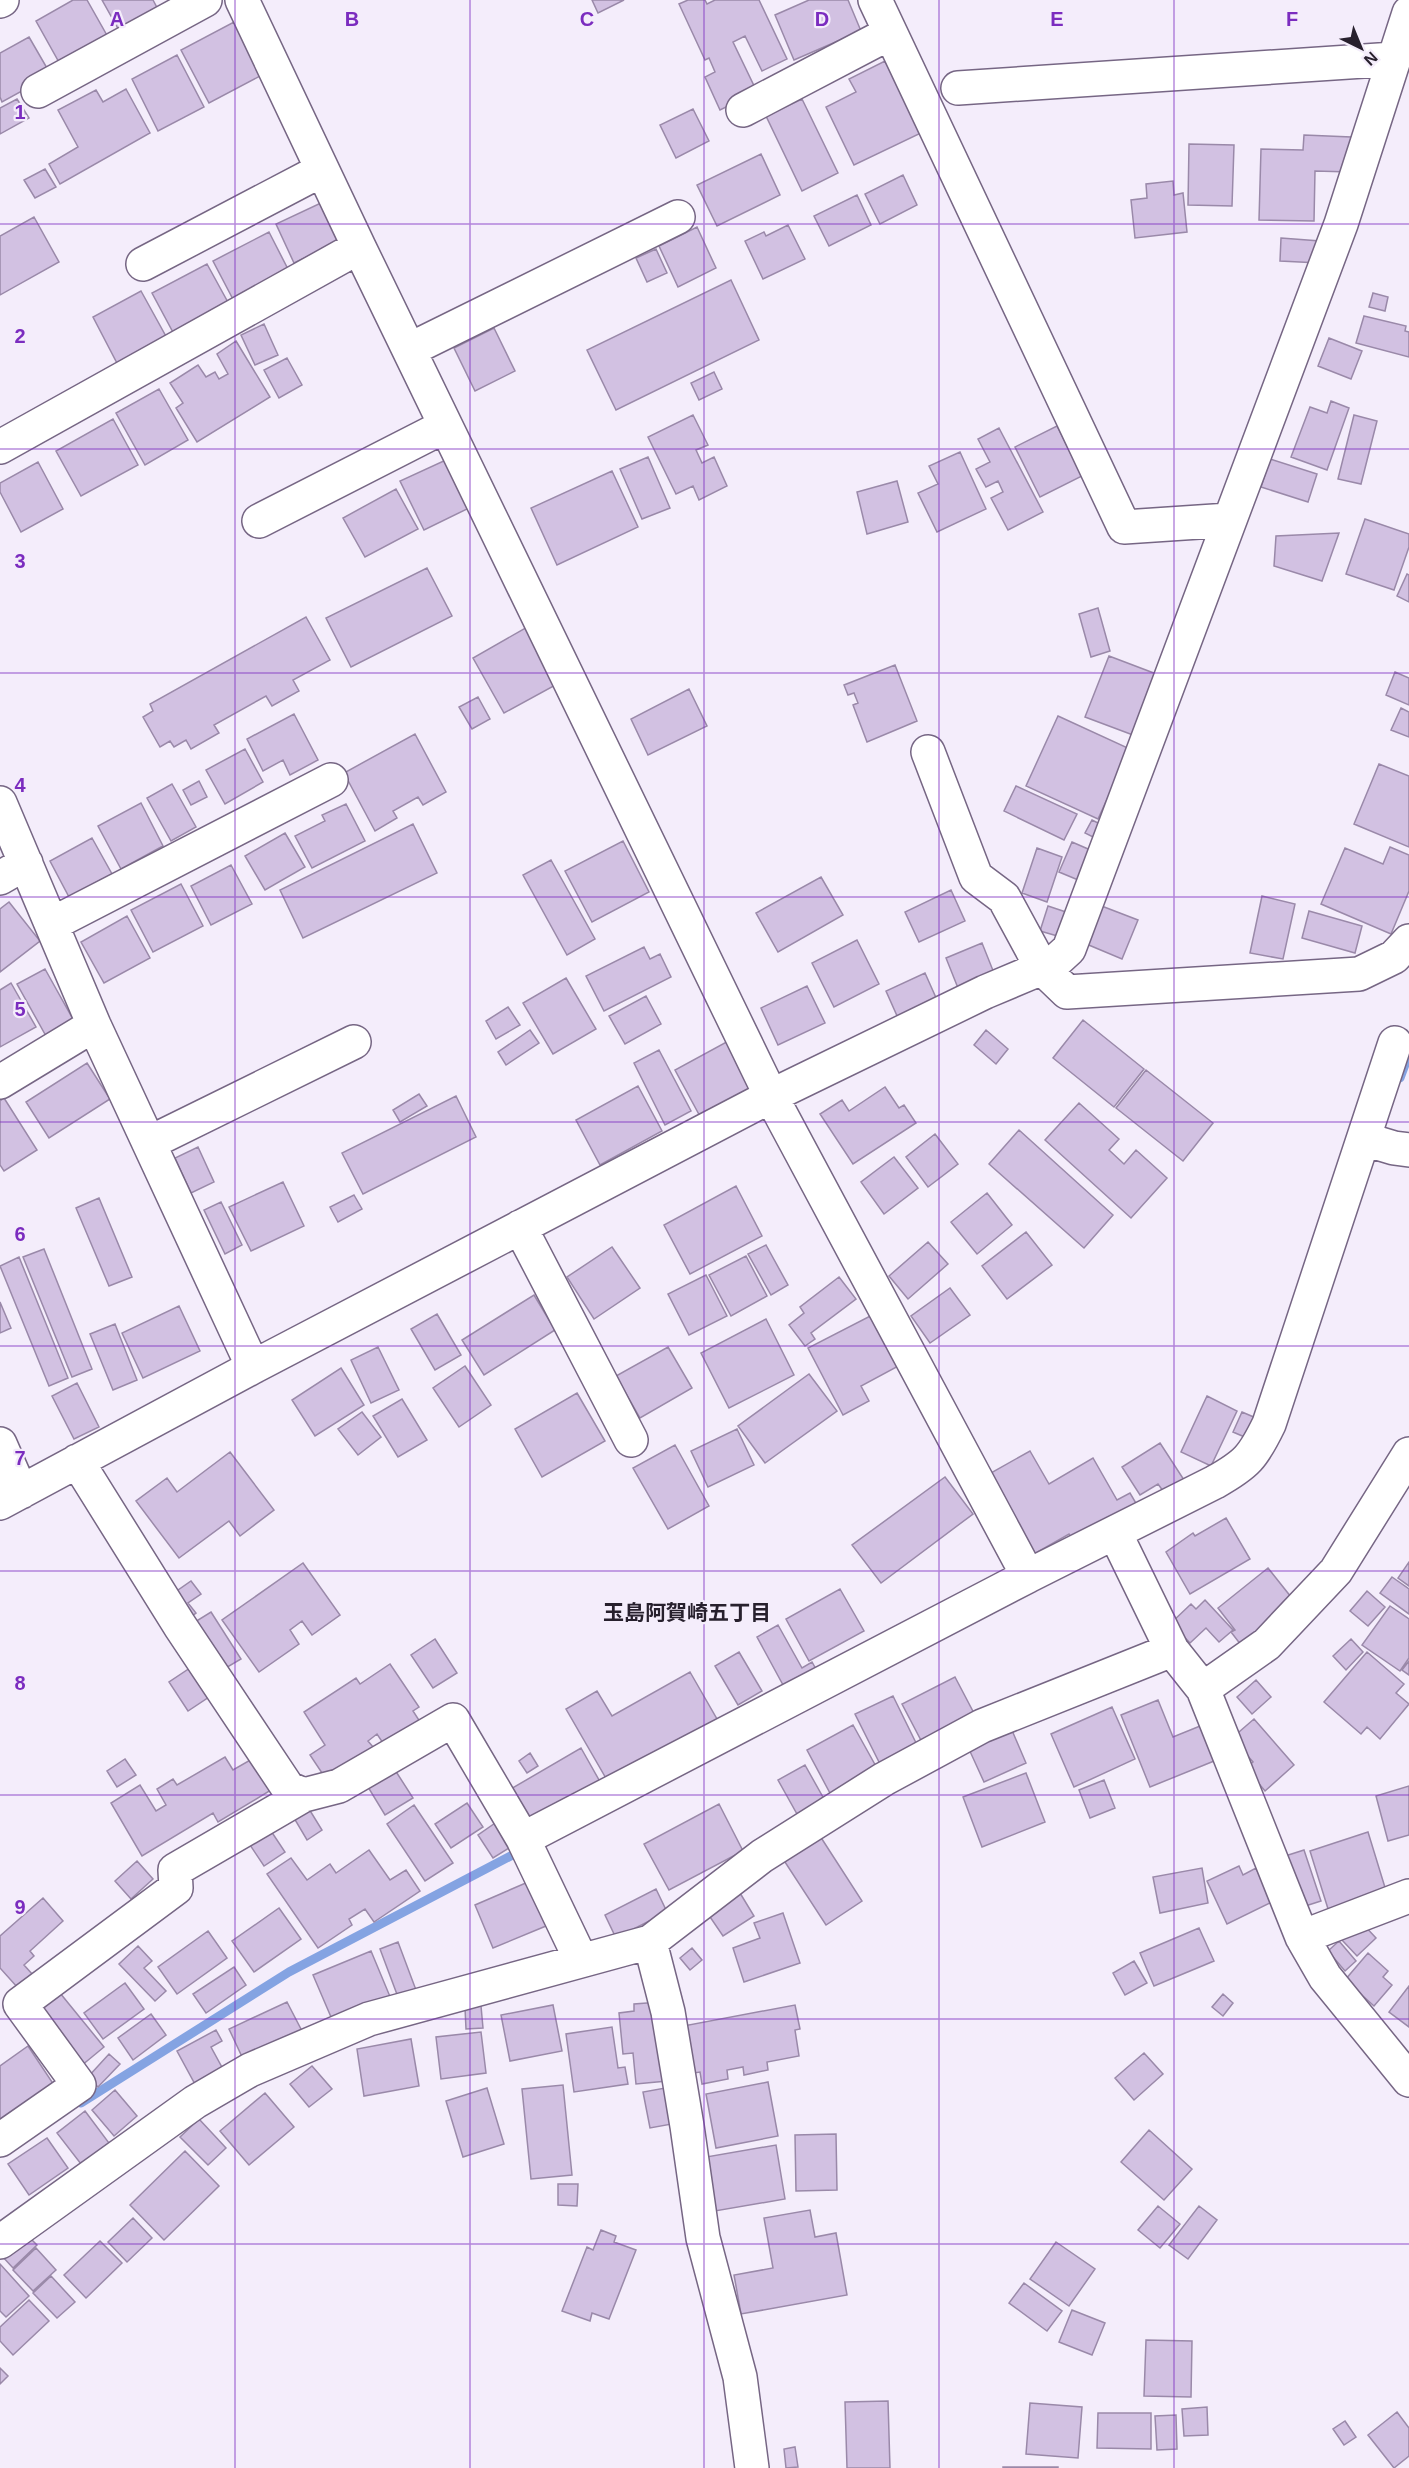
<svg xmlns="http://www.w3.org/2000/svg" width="1409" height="2468" font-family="Helvetica,'Noto Sans JP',sans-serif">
<rect width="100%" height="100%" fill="#f4edfb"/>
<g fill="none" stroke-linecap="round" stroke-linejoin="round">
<path stroke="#84a3e2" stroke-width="9" d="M1400 1078 1409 1054
M81 2103 289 1972 522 1850"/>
</g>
<path fill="#d2c1e2" stroke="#9a89a9" stroke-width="1.5" d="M73 0H87L113 46 65 73 36 21Z
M102 0H153L163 19 125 41Z
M592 0H624L598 13Z
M688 0H705L707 4 715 0H759L787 59 762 71 745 36 733 42 757 92 720 110 705 77 715 72 709 58 705 60 679 4Z
M809 0H848L861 31 794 60 775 15Z
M234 22 262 75 209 103 181 50Z
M29 37 51 75 2 102 0 97V53Z
M177 55 204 107 158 131 132 79Z
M885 61 921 133 854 165 826 107 856 92 849 79Z
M126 89 150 133 60 184 49 164 78 147 58 110 96 90 103 102Z
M17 99 29 118 0 134V108Z
M802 99 838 173 802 191 766 116Z
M693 109 709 141 676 158 660 125Z
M1304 135 1351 137 1350 172 1315 171 1314 221 1259 220 1261 149 1303 150Z
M1189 144 1234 145 1232 206 1188 205Z
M761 154 780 195 717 226 697 185Z
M45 169 56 187 35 198 24 180Z
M903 175 917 205 880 224 865 194Z
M1173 181 1174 195 1183 193 1187 232 1135 238 1131 200 1147 198 1146 184Z
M857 195 871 225 829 246 814 216Z
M323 202 342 240 294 263 276 224Z
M34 217 59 262 0 295V236Z
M788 225 805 259 763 279 745 241 764 232 766 236Z
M697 227 716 268 678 287 659 246Z
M269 232 292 277 236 305 213 261Z
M1281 238 1320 241 1319 263 1280 261Z
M656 249 667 273 647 282 636 258Z
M207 264 230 306 175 336 152 293Z
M731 280 759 340 616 410 587 350Z
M141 291 168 340 119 367 93 317Z
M1373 293 1388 297 1385 311 1369 307Z
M1364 316 1406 326 1405 331 1409 332V357L1356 343Z
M264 324 278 355 255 365 241 335Z
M494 328 515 371 475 391 454 348Z
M1329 338 1362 351 1351 379 1318 366Z
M236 341 270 397 197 442 176 408 183 403 170 383 198 365 206 377 215 372 219 379 228 374 217 354Z
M287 358 302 385 279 398 264 370Z
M714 372 722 389 699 400 691 383Z
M159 389 188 440 145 465 116 413Z
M1331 401 1349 408 1327 470 1291 457 1310 407 1327 413Z
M693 415 708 445 696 450 702 463 714 457 727 486 699 500 693 486 676 494 648 437Z
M1354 415 1377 421 1361 484 1338 479Z
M113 419 138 465 81 496 56 451Z
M1057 426 1082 476 1040 497 1015 447Z
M999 428 1043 512 1008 530 991 498 1003 492 998 481 986 487 976 469 990 462 978 439Z
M960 452 986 509 937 532 918 493 938 484 929 466Z
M648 457 670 508 642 519 620 469Z
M448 459 471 507 424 530 400 481Z
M1270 459 1317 474 1308 502 1261 487Z
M38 462 63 509 21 532 0 492V483Z
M612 471 638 527 557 565 531 508Z
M897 481 908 522 867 534 857 492Z
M396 489 418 529 365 557 343 518Z
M1365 519 1409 534V547L1394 590 1346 574Z
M1339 533 1322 581 1274 566 1276 536Z
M427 568 452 616 351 667 326 618Z
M1407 574 1409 575V602L1397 596Z
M1098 608 1110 651 1091 657 1079 614Z
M306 617 330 660 293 680 299 691 272 706 266 696 214 725 219 733 191 749 186 740 174 747 170 741 160 747 143 717 153 711 150 704Z
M529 626 561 682 504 713 473 658Z
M1109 656 1159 675 1133 735 1085 717Z
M895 665 917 721 867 742 853 705 858 703 854 693 848 695 844 685Z
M1395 672 1409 678V705L1386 695Z
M689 689 707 726 648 755 631 719Z
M478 697 490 719 472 729 459 707Z
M1401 708 1409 712V737L1391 730Z
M294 714 318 760 290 775 283 760 263 771 247 739Z
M1058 716 1130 749 1098 819 1026 786Z
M415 734 446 792 423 805 418 797 393 811 397 818 375 831 344 773Z
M245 749 263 782 225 804 206 770Z
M1379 764 1409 776V847L1354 824Z
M199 781 207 797 191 805 183 790Z
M172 784 196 827 171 841 147 798Z
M1016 786 1077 814 1064 840 1004 811Z
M141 803 163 846 121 869 98 826Z
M346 804 365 841 312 868 295 836 325 821 322 815Z
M1092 820 1106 827 1099 840 1085 833Z
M413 824 437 873 303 938 280 890Z
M285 833 305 867 265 890 245 856Z
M92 838 112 874 69 897 50 861Z
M623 841 649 892 592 922 565 871Z
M1072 842 1095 852 1083 882 1059 872Z
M1390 847 1409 855V891L1391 934 1321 904 1345 848 1383 864Z
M1037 848 1062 857 1047 902 1022 893Z
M551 860 595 939 567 955 523 875Z
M231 865 252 904 211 925 191 886Z
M821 877 843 915 778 952 756 913Z
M181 884 203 926 153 952 131 910Z
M951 890 965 921 919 942 905 912Z
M1262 896 1295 904 1283 959 1250 953Z
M9 902 40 941 0 972V909Z
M1099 905 1138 920 1122 959 1084 943Z
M1048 906 1069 913 1061 937 1040 931Z
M1309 911 1362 926 1355 953 1302 938Z
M127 916 150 958 104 983 81 942Z
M857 940 879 984 834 1007 812 963Z
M982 943 996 978 960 993 946 958Z
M644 947 650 959 660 954 671 977 604 1011 586 976Z
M45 969 74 1021 46 1036 17 984Z
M925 973 937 1000 898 1018 886 991Z
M566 978 596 1029 553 1054 523 1003Z
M11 983 36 1027 0 1047V990Z
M807 986 825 1023 778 1045 761 1008Z
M646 996 661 1024 625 1044 609 1016Z
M508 1007 520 1025 496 1039 486 1021Z
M1083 1020 1144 1069 1114 1107 1053 1058Z
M530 1030 539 1043 506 1065 498 1052Z
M986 1030 1008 1049 996 1064 974 1045Z
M732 1039 758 1090 702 1120 675 1070Z
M659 1050 691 1111 665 1125 634 1063Z
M87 1063 110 1099 49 1138 26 1102Z
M1146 1070 1213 1123 1183 1161 1116 1108Z
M638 1086 662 1131 600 1165 576 1120Z
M885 1087 899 1108 904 1105 916 1123 853 1164 820 1114 842 1100 849 1111Z
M419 1094 427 1106 400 1122 393 1110Z
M456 1096 476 1137 363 1194 342 1153Z
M4 1098 37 1150 4 1171 0 1165V1101Z
M1079 1103 1119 1139 1109 1150 1124 1164 1136 1150 1167 1178 1131 1218 1045 1140Z
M1019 1130 1113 1215 1084 1248 989 1164Z
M935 1134 958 1164 928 1187 906 1157Z
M198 1147 214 1182 191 1193 175 1158Z
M894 1157 918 1188 884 1214 861 1182Z
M283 1182 304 1226 251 1251 229 1207Z
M736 1186 762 1236 690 1274 664 1225Z
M987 1193 1012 1225 977 1254 951 1222Z
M354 1195 362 1209 338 1222 330 1207Z
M99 1198 132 1277 109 1286 76 1208Z
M221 1202 242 1245 225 1254 204 1210Z
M1026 1232 1052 1265 1007 1299 982 1266Z
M928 1242 948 1264 908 1299 889 1276Z
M766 1245 788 1285 771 1295 748 1254Z
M612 1247 640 1288 594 1319 567 1277Z
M44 1249 92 1369 72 1377 23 1257Z
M746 1256 767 1296 731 1316 709 1275Z
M19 1257 68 1378 49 1386 0 1266Z
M706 1275 727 1316 689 1335 668 1294Z
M839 1277 856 1299 811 1333 815 1339 805 1346 789 1325 804 1313 800 1307Z
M950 1288 970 1315 930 1343 911 1316Z
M534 1295 555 1330 484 1375 462 1340Z
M0 1302 11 1328 0 1333Z
M179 1306 200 1351 143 1378 122 1333Z
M878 1312 904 1363 861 1386 869 1401 843 1415 808 1348Z
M437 1314 461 1355 435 1370 411 1329Z
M766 1319 794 1375 729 1408 701 1353Z
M115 1324 137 1380 113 1390 90 1334Z
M378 1347 399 1390 371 1403 351 1360Z
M668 1347 692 1388 640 1418 616 1376Z
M465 1366 491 1405 459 1427 433 1388Z
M341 1368 364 1405 315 1436 292 1400Z
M809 1374 837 1411 765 1463 738 1426Z
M77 1383 99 1427 74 1439 52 1396Z
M577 1393 605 1441 542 1477 515 1429Z
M1207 1396 1237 1411 1211 1466 1181 1452Z
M402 1399 427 1440 398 1457 373 1416Z
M362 1412 381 1437 358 1455 338 1429Z
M1242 1412 1263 1421 1254 1441 1233 1432Z
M737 1429 754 1465 708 1487 691 1451Z
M1160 1443 1186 1483 1166 1495 1158 1484 1140 1495 1122 1467Z
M675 1445 709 1506 668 1529 633 1468Z
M1030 1451 1049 1484 1093 1458 1117 1500 1130 1493 1140 1510 1075 1547 1069 1534 1027 1558 982 1478Z
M230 1452 274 1510 240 1536 229 1521 179 1558 136 1501 167 1478 177 1492Z
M945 1477 973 1514 881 1583 852 1545Z
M1226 1518 1250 1559 1190 1594 1166 1552 1193 1533 1195 1536Z
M1409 1562V1586L1398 1578Z
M303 1563 340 1615 312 1635 302 1621 290 1630 299 1644 259 1672 222 1620Z
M1268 1568 1295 1602 1241 1645 1231 1632 1235 1630 1218 1608Z
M1392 1577 1409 1589V1614L1380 1593Z
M191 1581 201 1594 188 1603 196 1613 188 1619 171 1595Z
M840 1589 864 1631 809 1661 786 1619Z
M1367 1591 1385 1607 1368 1626 1350 1611Z
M1205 1600 1233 1630 1219 1642 1206 1628 1190 1643 1171 1623 1191 1604 1196 1609Z
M1390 1606 1409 1619V1658L1400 1671 1362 1645Z
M211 1612 241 1659 219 1672 190 1625Z
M778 1625 802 1668 812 1662 821 1678 789 1696 757 1637Z
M435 1639 457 1673 433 1688 411 1655Z
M1351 1639 1363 1652 1346 1670 1333 1656Z
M739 1652 762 1691 738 1705 715 1666Z
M1367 1652 1404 1684 1396 1693 1409 1704 1380 1739 1367 1727 1361 1734 1324 1702Z
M1409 1661V1675L1402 1670Z
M390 1664 419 1707 413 1711 424 1728 389 1752 377 1734 368 1741 374 1748 326 1779 310 1755 325 1745 304 1712 356 1678 360 1684Z
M190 1668 209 1697 188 1711 169 1682Z
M690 1672 721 1726 607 1780 566 1709 597 1691 612 1716Z
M955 1677 977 1719 924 1746 902 1704Z
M1256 1680 1271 1697 1252 1714 1237 1697Z
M893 1696 918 1747 881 1766 855 1714Z
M1158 1700 1173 1737 1205 1724 1219 1759 1150 1787 1121 1715Z
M1112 1707 1135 1759 1074 1787 1051 1734Z
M1254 1719 1294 1765 1265 1791 1246 1768 1253 1762 1232 1738Z
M853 1725 878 1770 831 1795 807 1750Z
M1011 1728 1026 1763 984 1782 968 1747Z
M581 1748 603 1787 527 1832 504 1793Z
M530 1753 538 1766 527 1773 519 1761Z
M225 1757 233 1770 252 1759 271 1790 218 1822 213 1813 142 1856 111 1803 140 1785 156 1811 166 1805 157 1789 173 1779 177 1785Z
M125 1759 136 1775 117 1787 107 1771Z
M805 1765 824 1799 797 1814 778 1780Z
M395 1770 413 1798 385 1815 368 1787Z
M1026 1773 1045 1822 982 1847 963 1797Z
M1104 1780 1115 1808 1090 1818 1079 1790Z
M1409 1786V1835L1388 1841 1376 1796Z
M467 1803 483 1827 451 1848 435 1824Z
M719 1804 743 1851 669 1890 644 1844Z
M414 1805 453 1863 425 1881 387 1824Z
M309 1809 322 1830 307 1840 294 1818Z
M501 1819 517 1843 493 1858 478 1835Z
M271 1831 285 1852 264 1866 250 1845Z
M1368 1832 1387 1894 1329 1912 1310 1851Z
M820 1836 862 1901 826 1925 783 1859Z
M369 1850 390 1880 406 1870 420 1891 374 1922 365 1909 349 1919 352 1925 318 1948 267 1874 291 1858 307 1880 330 1864 336 1873Z
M1304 1850 1321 1901 1299 1908 1282 1857Z
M137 1861 153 1879 131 1899 115 1881Z
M1239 1866 1243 1875 1256 1868 1272 1902 1227 1924 1207 1881Z
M1202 1868 1208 1903 1160 1913 1153 1877Z
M528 1882 546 1926 493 1948 475 1905Z
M656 1889 667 1912 616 1938 605 1915Z
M740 1893 754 1916 723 1936 708 1914Z
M43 1898 63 1921 30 1951 34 1956 24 1965 33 1975 18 1988 0 1968V1936Z
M279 1908 301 1939 254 1972 232 1941Z
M783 1913 800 1963 744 1982 733 1948 760 1938 754 1923Z
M1361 1922 1376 1938 1357 1956 1342 1940Z
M1199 1928 1214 1961 1154 1986 1140 1953Z
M208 1931 227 1958 177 1994 158 1967Z
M1339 1941 1356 1961 1345 1971 1328 1951Z
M398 1942 416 1990 398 1997 380 1949Z
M138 1946 152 1961 144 1968 166 1991 155 2001 119 1964Z
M692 1948 702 1960 690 1970 680 1958Z
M371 1951 391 1999 334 2024 313 1975Z
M1368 1953 1388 1971 1383 1977 1392 1985 1374 2006 1345 1980Z
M1134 1961 1147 1983 1125 1995 1113 1973Z
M234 1967 246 1985 206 2013 193 1994Z
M125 1983 144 2009 103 2039 84 2013Z
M1409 1986V2027L1389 2012Z
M60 1993 104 2047 81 2066 36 2012Z
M1223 1994 1233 2003 1223 2016 1212 2007Z
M287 2002 303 2033 244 2061 229 2029Z
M660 2002 667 2081 636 2084 633 2053 623 2054 619 2013 634 2011V2004Z
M553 2005 562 2051 510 2061 501 2015Z
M795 2005 800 2029 795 2030 799 2056 767 2062 768 2070 744 2075 743 2067 727 2070 728 2079 702 2084 700 2072 687 2074 678 2027Z
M481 2006 483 2028 466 2029 465 2008Z
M151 2014 166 2035 133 2060 118 2038Z
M612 2027 618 2068 625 2067 628 2084 574 2092 566 2034Z
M216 2030 222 2041 211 2047 224 2071 196 2086 177 2051Z
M481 2032 486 2073 441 2079 436 2037Z
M411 2039 419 2086 364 2096 357 2049Z
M28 2046 54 2085 0 2122V2066Z
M1144 2053 1163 2074 1134 2100 1115 2078Z
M109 2054 120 2064 98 2087 88 2077Z
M312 2066 332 2089 309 2107 290 2084Z
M768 2082 778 2136 716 2148 706 2094Z
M563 2085 572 2175 531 2179 522 2089Z
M487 2088 504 2144 463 2157 446 2101Z
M665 2088 672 2124 650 2128 643 2092Z
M115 2090 137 2116 114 2136 92 2110Z
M265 2093 294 2127 249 2165 220 2131Z
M85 2111 109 2143 81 2164 57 2133Z
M199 2119 226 2148 208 2165 180 2137Z
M1149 2130 1192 2169 1164 2200 1121 2162Z
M836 2134 837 2190 796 2191 795 2135Z
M47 2138 68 2168 29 2195 8 2164Z
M776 2145 785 2199 715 2211 706 2157Z
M185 2151 219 2186 164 2240 130 2205Z
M558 2184H578L577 2206 558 2205Z
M1158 2206 1180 2224 1160 2248 1138 2230Z
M1199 2206 1217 2220 1188 2259 1169 2245Z
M810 2210 815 2237 836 2233 847 2295 741 2314 734 2275 773 2268 764 2218Z
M133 2218 152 2238 127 2262 108 2242Z
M601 2230 616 2236 614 2242 636 2250 609 2319 592 2313 590 2321 562 2311 587 2247 593 2250Z
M25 2233 37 2245 13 2268 2 2256Z
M100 2241 122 2263 86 2298 64 2275Z
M1056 2242 1095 2269 1069 2306 1030 2279Z
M36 2248 56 2270 33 2291 13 2270Z
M0 2264 29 2296 6 2317 0 2311Z
M51 2276 75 2302 57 2318 33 2293Z
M1024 2283 1062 2311 1047 2331 1009 2303Z
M29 2300 49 2321 13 2355 0 2341V2327Z
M1072 2310 1105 2323 1092 2355 1059 2342Z
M1146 2340 1192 2341 1191 2397 1144 2396Z
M0 2368 8 2376 0 2384Z
M888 2401 890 2468H847L845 2402Z
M1030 2403 1082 2407 1078 2458 1026 2454Z
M1207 2407 1208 2435 1184 2436 1182 2409Z
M1397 2412 1409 2428V2456L1394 2468 1368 2435Z
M1098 2413H1151V2449L1097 2448Z
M1176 2415 1177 2449 1157 2450 1155 2416Z
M1345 2421 1356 2437 1344 2445 1333 2429Z
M795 2447 798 2467 786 2468 784 2449Z
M1003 2467H1058V2468H1003Z"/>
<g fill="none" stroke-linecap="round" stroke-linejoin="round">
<g stroke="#766684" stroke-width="36">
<path id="street" d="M242 0 359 247 771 1096 1028 1576 1215 1482C1247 1464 1253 1457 1269 1424L1395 1043
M875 0 1124 527 1229 520
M0 1 2 0
M958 88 1394 59
M38 91 205 0
M743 110 890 33
M143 264 322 170
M409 350 678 217
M0 447 359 247
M259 521 445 426
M928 752 976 877 1004 898 1042 968 1067 992 1359 974 1394 957 1409 941
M0 803 94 1025 253 1367
M0 878 26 863
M52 924 331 780
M0 1082 94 1025
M1364 1139 1394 1148 1409 1150
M149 1143 354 1042
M520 1227 631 1440
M0 1444 21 1492
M77 1461 180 1626 288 1788 304 1795 339 1786 453 1720 523 1839 581 1960
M0 1503 253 1367 771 1096 985 992 1042 968 1057 960 1069 949 1341 224 1409 13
M1115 1533 1172 1650 1203 1689 1302 1937 1325 1977 1409 2080
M1203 1689 1267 1644 1336 1571 1409 1454
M523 1839 1028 1576
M1302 1937 1409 1896
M650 1942 668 2012 687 2126 703 2238 740 2377 752 2468
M0 2140 79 2085 20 2004 176 1888 175 1870 304 1795
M0 2242 195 2102 250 2070 369 2019 650 1942 762 1856 884 1779 982 1726 1172 1650"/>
</g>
<use href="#street" stroke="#fff" stroke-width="33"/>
</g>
<path fill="none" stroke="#7b2cbf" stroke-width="1.5" stroke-opacity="0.55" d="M235 0V2468M470 0V2468M704 0V2468M939 0V2468M1174 0V2468M0 224H1409M0 449H1409M0 673H1409M0 897H1409M0 1122H1409M0 1346H1409M0 1571H1409M0 1795H1409M0 2019H1409M0 2244H1409"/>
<g text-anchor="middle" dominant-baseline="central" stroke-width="4.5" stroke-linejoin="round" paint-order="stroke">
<g font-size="21" font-weight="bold" fill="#27202d" stroke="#f4edfb">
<text x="687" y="1612">玉島阿賀崎五丁目</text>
</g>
</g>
<g font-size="20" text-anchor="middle" font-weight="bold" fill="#7b2cbf" stroke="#f4edfb" stroke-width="4.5" stroke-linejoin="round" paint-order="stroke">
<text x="117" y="26">A</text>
<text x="352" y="26">B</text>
<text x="587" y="26">C</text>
<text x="822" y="26">D</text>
<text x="1057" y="26">E</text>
<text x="1292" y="26">F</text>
<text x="20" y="119">1</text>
<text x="20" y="343">2</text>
<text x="20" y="568">3</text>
<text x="20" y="792">4</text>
<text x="20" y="1016">5</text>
<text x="20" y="1241">6</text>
<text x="20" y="1465">7</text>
<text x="20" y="1690">8</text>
<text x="20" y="1914">9</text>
</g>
<g transform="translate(1361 48) rotate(137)" stroke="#f4edfb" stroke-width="4.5" paint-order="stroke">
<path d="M0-4.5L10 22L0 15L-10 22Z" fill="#27202d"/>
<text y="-9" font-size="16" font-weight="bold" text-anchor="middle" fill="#27202d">N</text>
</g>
</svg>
